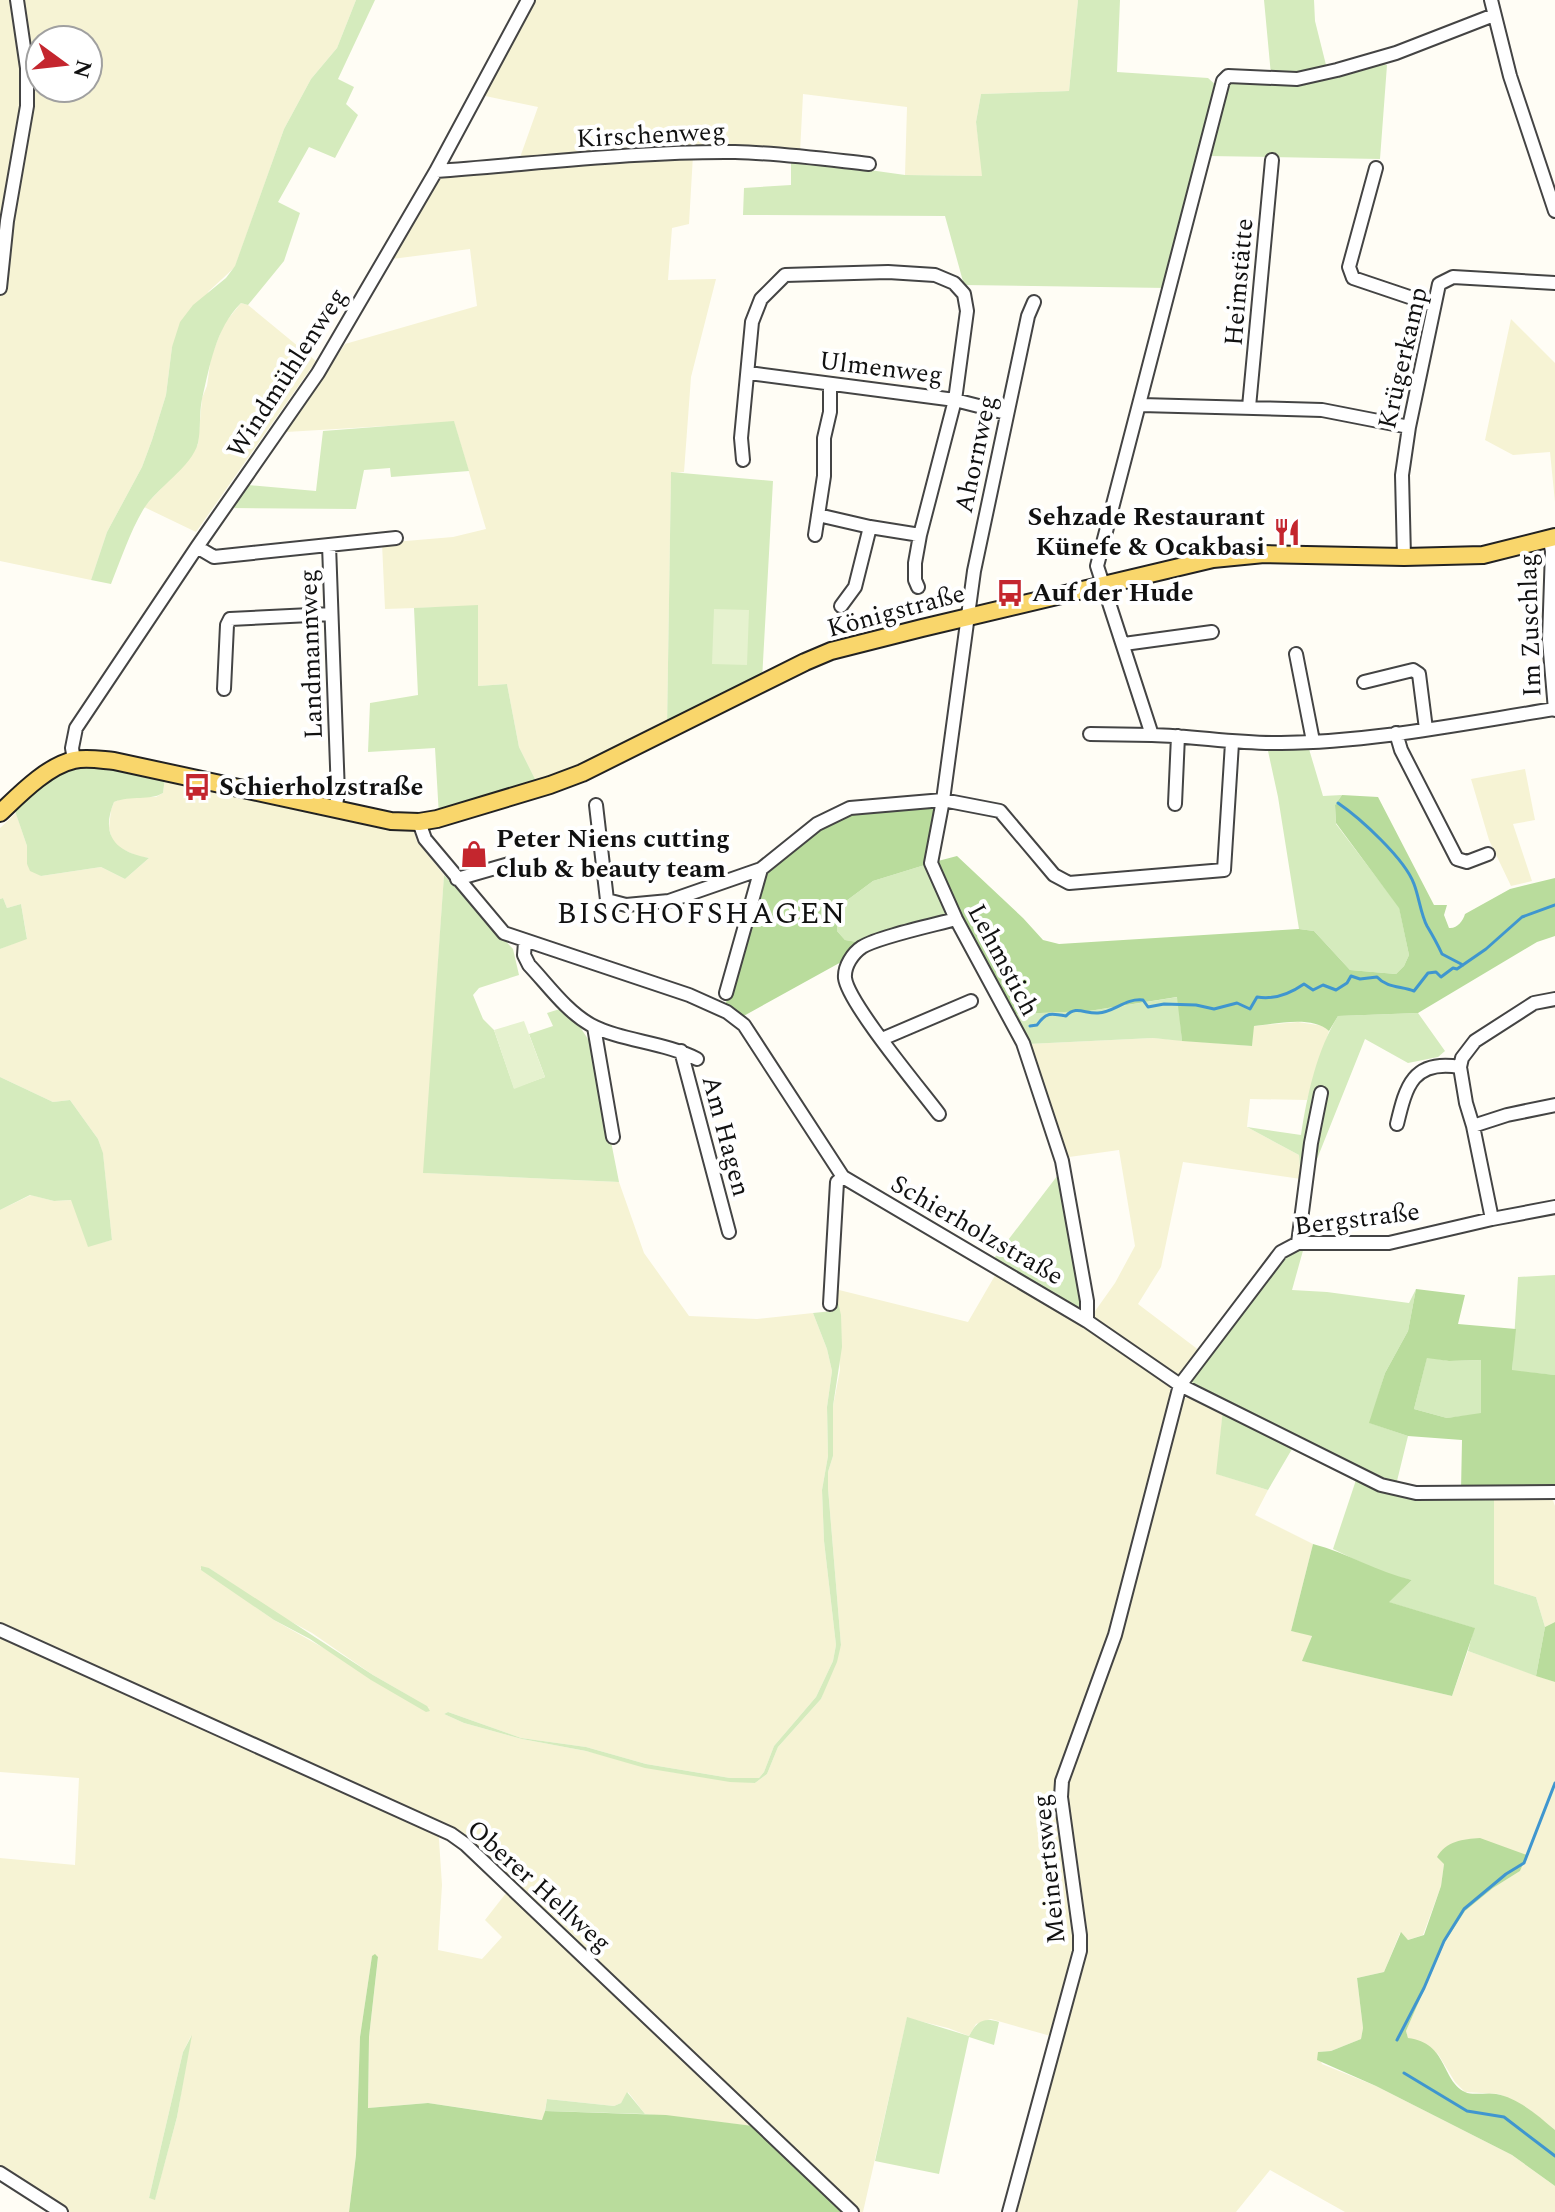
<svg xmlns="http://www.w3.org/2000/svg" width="1555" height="2212" font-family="Spectral,serif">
<rect width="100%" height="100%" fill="#fffdf5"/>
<path fill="#f6f3d4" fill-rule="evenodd" d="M0 0H356L337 48 311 79 284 129 235 267 209 291 172 347 166 395 152 440 142 467 107 532 91 580 0 561ZM40 40H88V88H40Z
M529 0H1078L1069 91 981 94 976 122 983 176 905 175 907 107 803 94 800 153 518 163 538 107 476 94Z
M693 155 689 224 672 228 668 280 716 279 691 377 684 472 671 473 667 728 539 787 519 747 507 684 478 686V606L385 609 382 543 453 537 486 529 454 422 286 432 345 344 477 306 470 249 392 259 441 175Z
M241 303 248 305 316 361 196 532 144 507 191 456 198 444 202 398 207 386 211 357 224 324Z
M1511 319 1555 363V502L1550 452 1513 455 1485 440Z
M1525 769 1535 820 1513 824 1532 881 1511 886 1489 840 1471 779Z
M165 778 414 832 417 841 444 875 424 1173 619 1182 644 1253 689 1316 757 1319 813 1313 827 1349 832 1371 827 1407 828 1456 822 1490 824 1541 836 1645 833 1661 816 1697 774 1746 764 1772 759 1778H730L646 1764 586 1747 521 1738 448 1712 444 1714 464 1723 522 1739 586 1751 671 1772 755 1783 767 1774 778 1747 821 1699 841 1645 828 1488V1472L833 1456V1406L840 1370 835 1289 968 1322 997 1272 1165 1379 1170 1386V1403L1096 1699 1121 1636 1182 1399 1193 1396 1223 1409 1217 1474 1268 1490 1255 1515 1313 1544 1291 1631 1312 1635 1303 1661 1452 1696 1468 1651 1555 1682V2130L1526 2107 1499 2094 1465 2092 1455 2082 1438 2054 1408 2038 1406 2031 1445 1942 1465 1911 1493 1888 1520 1871 1526 1855 1444 1864 1441 1886 1423 1935 1408 1940 1400 1933 1384 1972 1357 1978 1363 2028 1361 2039 1331 2051 1318 2052 1322 2064 1376 2086 1512 2155 1555 2186V2212H1345L1270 2170 1236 2212H1013L1086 1951 1087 1930 1076 1849H1068L1079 1936 1054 2037 991 2019 976 2024 969 2036 948 2028 907 2018 863 2212H848L753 2126 645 2114 628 2092 621 2103 614 2106 547 2099 543 2120 428 2103 368 2108 369 2037 378 1958 372 1956 360 2037 356 2155 349 2212H65L0 2172V1858L75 1865 79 1778 0 1772V1210L31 1195 54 1201 72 1200 88 1246 112 1240 103 1154 98 1139 70 1100 53 1102 0 1077V949L27 938 21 904 7 908 3 898 0 899V828L16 813 27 846V864L41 876 101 867 125 879 149 858 137 856 118 847 112 840 109 828 111 810 114 802 126 797H156L163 793ZM200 1568H209L275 1613 312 1633 373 1675 430 1708 274 1620ZM438 1825 514 1883 485 1920 502 1937 482 1959 438 1950 442 1885ZM191 2036 177 2117 155 2199 149 2198 183 2052Z
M1298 1022 1324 1026 1329 1031 1307 1100 1250 1099 1247 1127 1299 1155 1301 1179 1183 1162 1161 1267 1138 1304 1200 1351 1181 1376H1177L1099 1325 1095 1319 1093 1314 1115 1283 1135 1246 1119 1150 1062 1158 1028 1044 1153 1038 1252 1046 1253 1026Z
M1552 1498 1555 1506V1622L1545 1627 1536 1597 1494 1584V1499Z"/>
<path fill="#d5ebbd" d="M356 0H375L338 79 354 87 346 104 358 115 335 158 309 147 278 202 300 213 284 261 248 305 241 303C215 329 210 366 202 399 199 413 201 429 198 443 192 467 156 488 143 510 130 532 121 559 111 584L91 580 107 532 142 467 152 440 166 395 172 347 180 322 193 305 226 278 235 266 284 129 311 79 337 48Z
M1078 0H1120L1117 72 1208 78 1218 87 1167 288 964 285 945 216 743 215 744 188 791 185V159L905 175 982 176 976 122 981 94 1069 91Z
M1264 0H1314L1315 21 1327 69 1297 75H1271Z
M1378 62 1387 65 1380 159 1208 156 1225 86 1232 81 1284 84Z
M454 421 469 471 391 477 390 468 364 470 356 509 231 508 248 485 316 491 323 431Z
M671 472 773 481 762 680 667 728Z
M478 605V686L507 684 519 747 539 787 439 816 435 748 368 752 370 703 418 695 414 608Z
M1309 749 1323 796 1342 795 1335 805 1336 824 1399 907 1409 955 1404 966 1396 974 1350 970 1314 931 1299 929 1278 797 1268 751Z
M92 765 165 778 163 793C150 801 131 795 114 802 100 836 116 852 149 858L125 879 101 867 41 876 30 871 27 864V846L14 808C38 786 59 769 92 765Z
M928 864 949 919 863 943 845 940 837 931 838 907 873 881Z
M444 875 513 949 519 975 479 988 473 995 483 1019 494 1030 514 1088 545 1077 529 1034 553 1026 547 1013 563 1008 576 1021 592 1045 619 1182 423 1173Z
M3 898 7 908 21 904 27 939 0 949V899Z
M1178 997 1182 1041 1153 1038 1028 1044 1014 1014 1089 1011Z
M1418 1013 1445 1051 1438 1057 1408 1063 1365 1039 1309 1179H1301L1299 1155 1247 1127 1301 1135C1307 1095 1317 1050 1338 1016Z
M0 1077 53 1102 70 1100 98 1139 103 1153 112 1240 88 1247 71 1200 54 1201 30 1195 0 1210Z
M1061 1171 1083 1307 1079 1310 992 1261Z
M1304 1247 1292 1290 1327 1292 1409 1303 1416 1289 1408 1331 1385 1373 1370 1423 1408 1436 1396 1485 1195 1389 1191 1380 1284 1255Z
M1555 1275V1375L1512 1371 1518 1277Z
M835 1289 841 1315 842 1347 833 1406V1456L828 1472V1488L841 1645 837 1662 821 1699 778 1747 767 1774 755 1783 730 1782 645 1768 586 1751 522 1739 464 1723 444 1714 448 1712 521 1738 586 1747 646 1764 730 1778H759L764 1772 774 1746 816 1697 833 1661 836 1645 824 1541 822 1490 828 1456 827 1407 832 1371 827 1349 813 1313 833 1311Z
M1427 1357 1449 1361 1481 1360V1414L1447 1418 1414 1409Z
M1223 1409 1295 1444 1268 1490 1216 1474Z
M1357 1477 1389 1492 1414 1499H1494V1584L1536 1597 1545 1627 1536 1676 1468 1651 1474 1628 1388 1602 1412 1580 1385 1574 1333 1549Z
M201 1566 209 1568 373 1675 427 1706 430 1711 426 1712 371 1680 310 1639 274 1620 201 1570Z
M907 2017 969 2036C977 2022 982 2017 999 2022L994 2045 969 2037 939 2174 875 2161Z
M192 2035 177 2117 155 2200 149 2198 183 2052Z
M627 2092 645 2114 545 2111 547 2099 614 2106 621 2103Z"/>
<path fill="#b9dc9c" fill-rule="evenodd" d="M1342 795 1378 797 1434 905H1447L1444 915 1449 928C1457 929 1463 921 1465 914L1510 889 1555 878V936L1537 942 1418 1013 1338 1016 1329 1031C1312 1015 1275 1024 1254 1026L1252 1046 1182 1041 1177 997 1089 1011 1014 1014 959 916 938 861 957 856 1023 918 1043 940 1059 944 1299 929 1314 931 1350 970 1396 974 1404 966 1409 955 1399 908 1336 823 1335 805Z
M935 803 928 864 873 881 838 907 837 931 845 940 863 943 843 961 740 1018 725 1006 763 870 819 825 845 812Z
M1416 1289 1465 1295 1458 1324 1516 1329 1512 1370 1555 1375V1486L1461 1491 1462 1440 1408 1436 1369 1423 1385 1373 1408 1331ZM1427 1358 1449 1361 1481 1360V1413L1447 1418 1414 1409Z
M1313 1544C1348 1553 1377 1572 1412 1580L1389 1602 1475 1628 1452 1696 1302 1661 1312 1636 1291 1631Z
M1555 1622V1682L1536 1676 1545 1627Z
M1480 1838 1527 1855 1520 1871 1493 1888 1465 1911 1445 1942 1406 2031 1408 2038C1448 2043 1441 2080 1465 2092 1473 2096 1487 2092 1496 2094 1519 2098 1538 2116 1555 2130V2186L1512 2155 1376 2086 1317 2060 1318 2052 1331 2051 1361 2039 1363 2028 1357 1978 1384 1972 1401 1932 1408 1940 1424 1935 1441 1886 1444 1864 1437 1857C1446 1841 1463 1839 1480 1838Z
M375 1954 378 1957 369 2037 368 2108 428 2103 542 2120 545 2111 666 2115 753 2126 848 2212H349L356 2155 360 2037 372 1956Z"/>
<path fill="#e6f2cf" d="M714 609 749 610 747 665 712 664Z
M524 1021 545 1077 514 1089 494 1030Z"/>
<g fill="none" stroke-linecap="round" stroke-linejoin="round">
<path stroke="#3f96cf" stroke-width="3" d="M1338 803C1360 818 1405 859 1414 884 1419 897 1421 915 1427 926 1433 936 1437 943 1442 954L1463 965
M1030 1026 1037 1025C1046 1012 1051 1013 1066 1016 1076 1005 1085 1014 1098 1013 1115 1012 1125 998 1143 1000L1148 1007 1164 1004 1196 1005 1214 1009 1237 1003 1250 1009 1257 997C1274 1000 1291 993 1304 984L1313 990 1323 985 1336 990 1347 983 1351 976 1360 979 1377 977C1387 988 1401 986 1414 991L1428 973 1436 972 1441 977 1453 968 1457 969 1486 949 1522 917 1555 905
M1397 2040 1424 1988 1444 1941 1464 1909 1506 1874 1524 1863 1555 1783
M1404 2073 1467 2111 1504 2117 1555 2156"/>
<g stroke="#444" stroke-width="16">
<path id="minor" d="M1491 0 1510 76 1555 211
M1494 15 1396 53 1337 70 1297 79 1228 76 1223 81 1097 566 1152 735C1196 736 1237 744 1281 743 1373 742 1465 723 1555 709
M1376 168 1349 267 1353 278 1433 305
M436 171C533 164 638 151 735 152 780 153 824 159 869 164
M0 288 7 221 27 106V68L17 0
M1034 302 1028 316 974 571 943 800 931 863 956 919 1023 1043 1062 1161 1087 1301V1321
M749 373 955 400 1006 413
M1141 405 1322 410 1409 427
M1249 407 1272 160
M743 460 741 438 752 322 761 299 785 275 888 272 935 275 954 283 964 294 967 311 955 400 920 535 915 563V580L918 587
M818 515 870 527 920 535
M815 535 824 476V438L830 412V384
M1549 538 1552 551 1549 640 1555 710
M329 545 338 794 335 809
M197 547 214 557 396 538
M1404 557 1402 475 1409 427 1439 284 1453 277 1555 283
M841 606 855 587 870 527
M1124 644 1212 632
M1296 654 1313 741
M1364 682 1413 670 1419 674 1426 729
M224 689 227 625 230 619 331 614
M1396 733 1401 750 1457 859 1467 862 1488 854
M1090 734 1152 735
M74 760 72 748 76 728 197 547 318 373 436 171 528 0
M1175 804 1178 736
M596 805 607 900 626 905 669 901 761 869 817 824 850 808 943 800 1000 811 1054 875 1069 883 1224 870 1232 743
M419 822 425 839 504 933 689 995 727 1012 744 1025 843 1177 1087 1321 1180 1385 1381 1485 1416 1493 1555 1492
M457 879 509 864
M525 942 524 955 529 965C548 985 566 1011 591 1025 621 1041 664 1042 697 1059
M726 993 761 869
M594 1027 613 1137
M882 1039 971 1001
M681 1051 729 1232
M939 1114C921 1090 848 1003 845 978 844 966 853 953 862 947 878 937 934 925 956 919
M1397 1124C1406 1086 1413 1059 1460 1067
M1473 1126 1507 1115 1555 1105
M1492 1219 1473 1126 1466 1103 1460 1067 1462 1058 1475 1041 1534 1003 1555 999
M1298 1243 1311 1143 1321 1093
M830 1304 837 1182 843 1177
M0 1630 451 1834 465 1844 852 2212
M0 2173 61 2212
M1009 2212 1080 1951V1935L1061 1797 1062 1781 1115 1635 1180 1385 1281 1252 1298 1243H1389L1492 1219 1555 1207"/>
</g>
<g stroke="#222" stroke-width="20">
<path id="major" d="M0 813C20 794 47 766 74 760 87 757 101 760 114 761L391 821 419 822 437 819 550 785 582 773 805 662 831 651 922 628 1213 559 1264 554 1404 557 1483 555 1555 537"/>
</g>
<use href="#minor" stroke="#fff" stroke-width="12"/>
<use href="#major" stroke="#f9d66b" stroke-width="16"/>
</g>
<defs>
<g id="restaurant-bare" transform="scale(2.16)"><path d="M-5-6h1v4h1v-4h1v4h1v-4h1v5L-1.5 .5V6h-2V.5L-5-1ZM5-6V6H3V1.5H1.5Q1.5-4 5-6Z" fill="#c4262e" stroke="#fff" stroke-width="2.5" paint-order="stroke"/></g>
<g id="bus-bare" transform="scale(2.16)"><path d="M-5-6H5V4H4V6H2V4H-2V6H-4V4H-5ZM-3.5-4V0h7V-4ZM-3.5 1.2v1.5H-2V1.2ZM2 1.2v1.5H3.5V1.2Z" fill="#c4262e" stroke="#fff" stroke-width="2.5" paint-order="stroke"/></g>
<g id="shop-bare" transform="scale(2.16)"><path d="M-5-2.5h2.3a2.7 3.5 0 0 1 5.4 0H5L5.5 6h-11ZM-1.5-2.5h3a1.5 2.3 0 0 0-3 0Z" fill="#c4262e" stroke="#fff" stroke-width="2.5" paint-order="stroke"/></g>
</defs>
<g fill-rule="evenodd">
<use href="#restaurant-bare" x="1287" y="532"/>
<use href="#bus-bare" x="1010" y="593"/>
<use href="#bus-bare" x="197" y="787"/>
<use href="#shop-bare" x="474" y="854"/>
</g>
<g text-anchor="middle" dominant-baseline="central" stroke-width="8" stroke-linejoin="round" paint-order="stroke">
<g font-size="26" fill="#111" stroke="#fff">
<text transform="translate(651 135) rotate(-3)">Kirschenweg</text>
<text transform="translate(1239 282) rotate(-85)">Heimstätte</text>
<text transform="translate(1403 358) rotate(-77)">Krügerkamp</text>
<text transform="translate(881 368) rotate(7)">Ulmenweg</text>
<text transform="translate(287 373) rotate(-57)">Windmühlenweg</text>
<text transform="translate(976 454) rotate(-78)">Ahornweg</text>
<text transform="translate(896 611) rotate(-15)">Königstraße</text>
<text transform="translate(1530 625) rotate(-92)">Im Zuschlag</text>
<text transform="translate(311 654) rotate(-92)">Landmannweg</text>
<text transform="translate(1003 960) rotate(62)">Lehmstich</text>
<text transform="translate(726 1136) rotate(75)">Am Hagen</text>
<text transform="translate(1357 1219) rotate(-7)">Bergstraße</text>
<text transform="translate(977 1230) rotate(30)">Schierholzstraße</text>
<text transform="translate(1049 1869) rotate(-96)">Meinertsweg</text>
<text transform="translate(539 1886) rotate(42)">Oberer Hellweg</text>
</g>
<g font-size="26" font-weight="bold" fill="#111" stroke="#fff" text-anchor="start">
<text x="1265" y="517" text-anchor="end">Sehzade Restaurant<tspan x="1265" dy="30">Künefe &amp; Ocakbasi</tspan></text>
<text x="1032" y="593">Auf der Hude</text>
<text x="219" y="787">Schierholzstraße</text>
<text x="496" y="839">Peter Niens cutting<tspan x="496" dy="30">club &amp; beauty team</tspan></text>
</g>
<g font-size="30" letter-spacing="2" fill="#111" stroke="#fff">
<text x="702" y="914">BISCHOFSHAGEN</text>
</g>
</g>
<g transform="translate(64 64) rotate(105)"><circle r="38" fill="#ffffff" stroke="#a0a0a0" stroke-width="2"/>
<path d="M0-6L14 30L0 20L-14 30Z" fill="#c4262e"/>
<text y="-12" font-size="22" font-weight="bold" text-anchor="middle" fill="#111111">N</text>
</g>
</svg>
